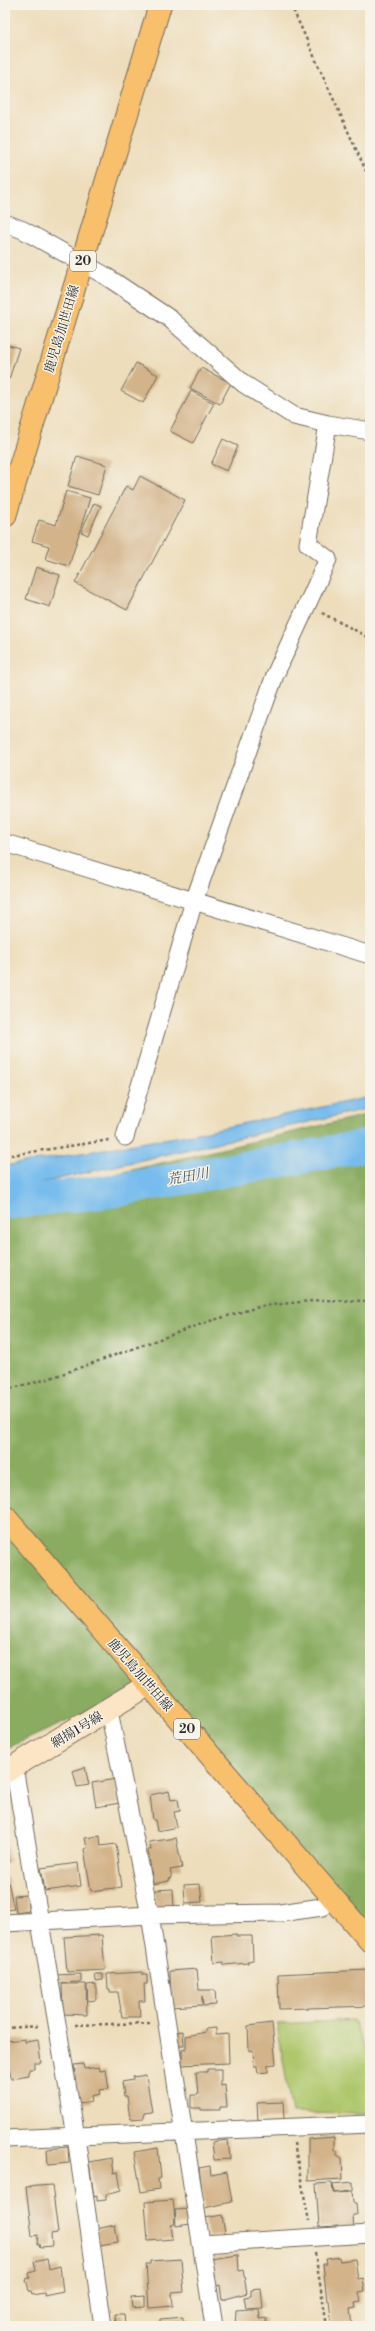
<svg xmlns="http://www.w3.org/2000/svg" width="375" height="2331" font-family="'Libre Bodoni','Noto Serif JP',serif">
<rect width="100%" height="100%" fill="#f7f3e8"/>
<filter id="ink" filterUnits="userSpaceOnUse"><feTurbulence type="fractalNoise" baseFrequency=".025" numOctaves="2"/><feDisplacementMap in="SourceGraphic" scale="8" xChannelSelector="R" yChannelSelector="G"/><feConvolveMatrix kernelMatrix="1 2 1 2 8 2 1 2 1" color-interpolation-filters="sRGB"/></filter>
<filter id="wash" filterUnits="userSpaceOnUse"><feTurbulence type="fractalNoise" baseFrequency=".012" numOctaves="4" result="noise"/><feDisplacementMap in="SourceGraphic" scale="16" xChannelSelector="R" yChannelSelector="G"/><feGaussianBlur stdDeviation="0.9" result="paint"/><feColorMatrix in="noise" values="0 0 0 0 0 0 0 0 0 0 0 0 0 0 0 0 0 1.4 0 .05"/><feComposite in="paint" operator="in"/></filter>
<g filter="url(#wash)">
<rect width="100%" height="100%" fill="#edddbb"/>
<path fill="#aec76c" stroke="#6c794c" d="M353 2020 370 2057V2114L292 2113 277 2024Z"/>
<path fill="#8aac60" stroke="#5a6c46" d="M370 1114V1938L148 1685 5 1749V1200Z"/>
<path fill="#77bced" stroke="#51748c" d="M370 1097V1108L5 1191V1166L193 1134Z"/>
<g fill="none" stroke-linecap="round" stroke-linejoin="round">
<path stroke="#77bced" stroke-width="33" d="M5 1203 112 1191 370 1145"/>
</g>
<g id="blocks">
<path fill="#d3b389" d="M5 309 8 310 5 318Z
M5 344 19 348 9 379 5 378Z
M136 363 158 375 143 403 121 391Z
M201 368 231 383 220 404 190 388Z
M191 391 214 403 193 443 170 431Z
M223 439 238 446 227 471 211 464Z
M77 456 107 465 98 495 68 486Z
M140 476 185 500 127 610 75 583 126 486 133 490Z
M66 491 90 498 69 566 45 559 49 546 32 541 39 520 56 525Z
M94 503 101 506 88 535 81 532Z
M36 567 60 575 50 607 26 599Z
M85 1767 89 1785 77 1787 73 1771Z
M116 1779 120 1803 96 1807 92 1783Z
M169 1791 171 1800 178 1799 180 1811 174 1812 177 1827 157 1831 155 1820H153L150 1795Z
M100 1836 101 1846 116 1844 122 1887 91 1891 84 1849 87 1848 85 1838Z
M176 1838 182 1868 170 1870 172 1878 169 1879V1881L153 1884 148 1850H151L149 1842Z
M7 1845 10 1862 5 1863V1846Z
M78 1863 81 1886 45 1891 41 1868Z
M7 1877 14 1909 5 1910V1878Z
M200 1884 202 1902 185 1903 184 1885Z
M173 1889 174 1909 156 1910 155 1890Z
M27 1895 29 1911 16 1913 14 1896Z
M236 1934V1936H252L253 1960 248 1961V1963L224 1965V1962L214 1963 212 1936Z
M102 1935 105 1970 67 1972 64 1937Z
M197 1969 199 1990H215L216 2005 203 2006 202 1996V2005L171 2007 170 1971Z
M368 1970 370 2006 279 2009 278 1974Z
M143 1972V1975H147V1984H144L145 2001H139L140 2017H122L118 1992H110V1989H108L107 1974Z
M81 1974V1982L54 1983 53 1975Z
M95 1974H103V1980L96 1981Z
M62 1984H86L87 2015 63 2014Z
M96 1984V2000L88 2001 87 1985Z
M272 2023 276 2064 268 2065V2072L258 2073 257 2066H254L253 2050 249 2051 248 2026Z
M216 2028V2035L228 2034 229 2063 182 2065V2050L186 2049V2036L206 2032 205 2029Z
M183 2031 184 2046H178L177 2032Z
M25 2039V2042L38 2040 41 2063H34V2069H29V2076L11 2079 6 2041Z
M83 2064 84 2069 99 2067 100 2071 106 2070 109 2089 99 2090 100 2094 91 2096 92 2102 79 2104V2101L74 2102 70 2072 75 2071 74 2065Z
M207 2069H221V2086L225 2085 227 2107H220V2110H201V2108H191V2095H198L196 2072H207Z
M146 2075 152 2112 144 2113V2118L130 2119 127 2096H124L122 2082 133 2080V2077Z
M283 2102 284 2119 258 2120 257 2103Z
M334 2137V2151H337V2155L342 2158 343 2179 308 2181V2139Z
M228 2140 230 2159 214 2160 212 2142Z
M68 2147 69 2163 48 2165 47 2149Z
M158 2148 161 2178 158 2179 159 2189 141 2192 134 2152Z
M112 2158 114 2173 118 2172 121 2190 106 2194V2200L97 2201V2196L94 2197 89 2162Z
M210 2166 211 2175 227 2172 232 2202 204 2208 199 2168Z
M353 2182V2191L334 2193 333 2184Z
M332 2183 333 2193 352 2192 353 2203H356L357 2215H353L354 2229H339L338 2226 319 2227 316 2184Z
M52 2185 58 2233 51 2234 52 2246 40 2247 39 2244H37L38 2235 32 2236 26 2187Z
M173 2200 175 2218 174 2225H171L173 2239 148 2241 145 2202Z
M190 2209 191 2224 176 2226 175 2210Z
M222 2215 225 2234 208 2237 205 2218Z
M115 2225 118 2242 99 2245 96 2229Z
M238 2255 239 2271 243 2270 247 2293 222 2300 220 2285 216 2286 211 2259Z
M339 2257 340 2261 355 2259 358 2279 363 2278 365 2291 359 2292 361 2302 355 2303 356 2308 350 2309 352 2326H332L329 2301H327L323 2264H327L326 2259Z
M47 2259 49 2269 60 2266 63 2292 45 2296 44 2293 32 2295 31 2291H29L26 2279 30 2278 29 2273 36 2271 34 2262Z
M181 2259 184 2292 172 2293 173 2306 149 2308 146 2264H150V2261Z
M261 2289 263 2308 246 2309 244 2297 251 2296V2290Z
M145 2296V2307L132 2308 131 2297Z
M250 2310H259L260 2319 266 2318V2326H235L236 2311Z
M115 2314H124L125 2326H116Z
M183 2317V2321H187L188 2326H150L160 2324V2319Z"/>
</g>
</g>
<g filter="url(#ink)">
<use href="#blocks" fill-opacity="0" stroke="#6f695d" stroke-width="1"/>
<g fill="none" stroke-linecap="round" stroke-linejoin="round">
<g stroke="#6f695d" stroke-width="19">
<path id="street" d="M5 223 23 230 104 275 169 318 244 384 294 416 328 424 370 431
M5 843 370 955
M125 1137 194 901 275 675 328 559 308 544 328 424
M109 1711 150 1915 214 2326
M14 1767 76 2137 103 2326
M5 1923 150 1915 280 1913 322 1907 332 1896
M5 2139 370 2124
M201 2244 370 2234"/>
</g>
<g stroke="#6f695d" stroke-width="24">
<path id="secondary" d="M5 1772 148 1685"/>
</g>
<g stroke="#6f695d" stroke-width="24">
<path id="primary" d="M5 516 160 5
M5 1517 370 1941"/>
</g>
<path stroke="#6f695d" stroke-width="2.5" stroke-dasharray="3 3" stroke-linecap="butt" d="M291 5 370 180
M322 613 370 638
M5 1156 109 1140
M5 1390 48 1379 210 1321 262 1306 321 1300 370 1301
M75 2025 150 2023
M5 2028 40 2026
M294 2143 309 2221
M315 2253 327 2326"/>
<use href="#street" stroke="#fff" stroke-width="17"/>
<use href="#secondary" stroke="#fce5c4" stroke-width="22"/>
<use href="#primary" stroke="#f8bf6c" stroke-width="22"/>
</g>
</g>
<g text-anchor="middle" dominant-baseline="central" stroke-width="3" stroke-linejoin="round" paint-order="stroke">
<g fill="#f7f3e8" stroke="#686764" stroke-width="1">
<rect x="70" y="251" width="26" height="20" rx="3"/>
<rect x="174" y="1719" width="26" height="20" rx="3"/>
</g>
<g font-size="12" font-weight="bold" fill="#2b2b2b">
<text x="83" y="261">20</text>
<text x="187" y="1729">20</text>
</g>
<g font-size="13" fill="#2b2b2b" stroke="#f7f3e8">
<text transform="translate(62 329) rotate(-73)">鹿児島加世田線</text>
<text transform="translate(140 1675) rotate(49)">鹿児島加世田線</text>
<text transform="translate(77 1730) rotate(-31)">網揚1号線</text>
</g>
<g font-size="14" font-style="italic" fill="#425665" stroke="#f7f3e8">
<text transform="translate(188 1177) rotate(-10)">荒田川</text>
</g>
</g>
<rect width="375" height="2331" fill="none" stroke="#f7f3e8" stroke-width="20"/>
</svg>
